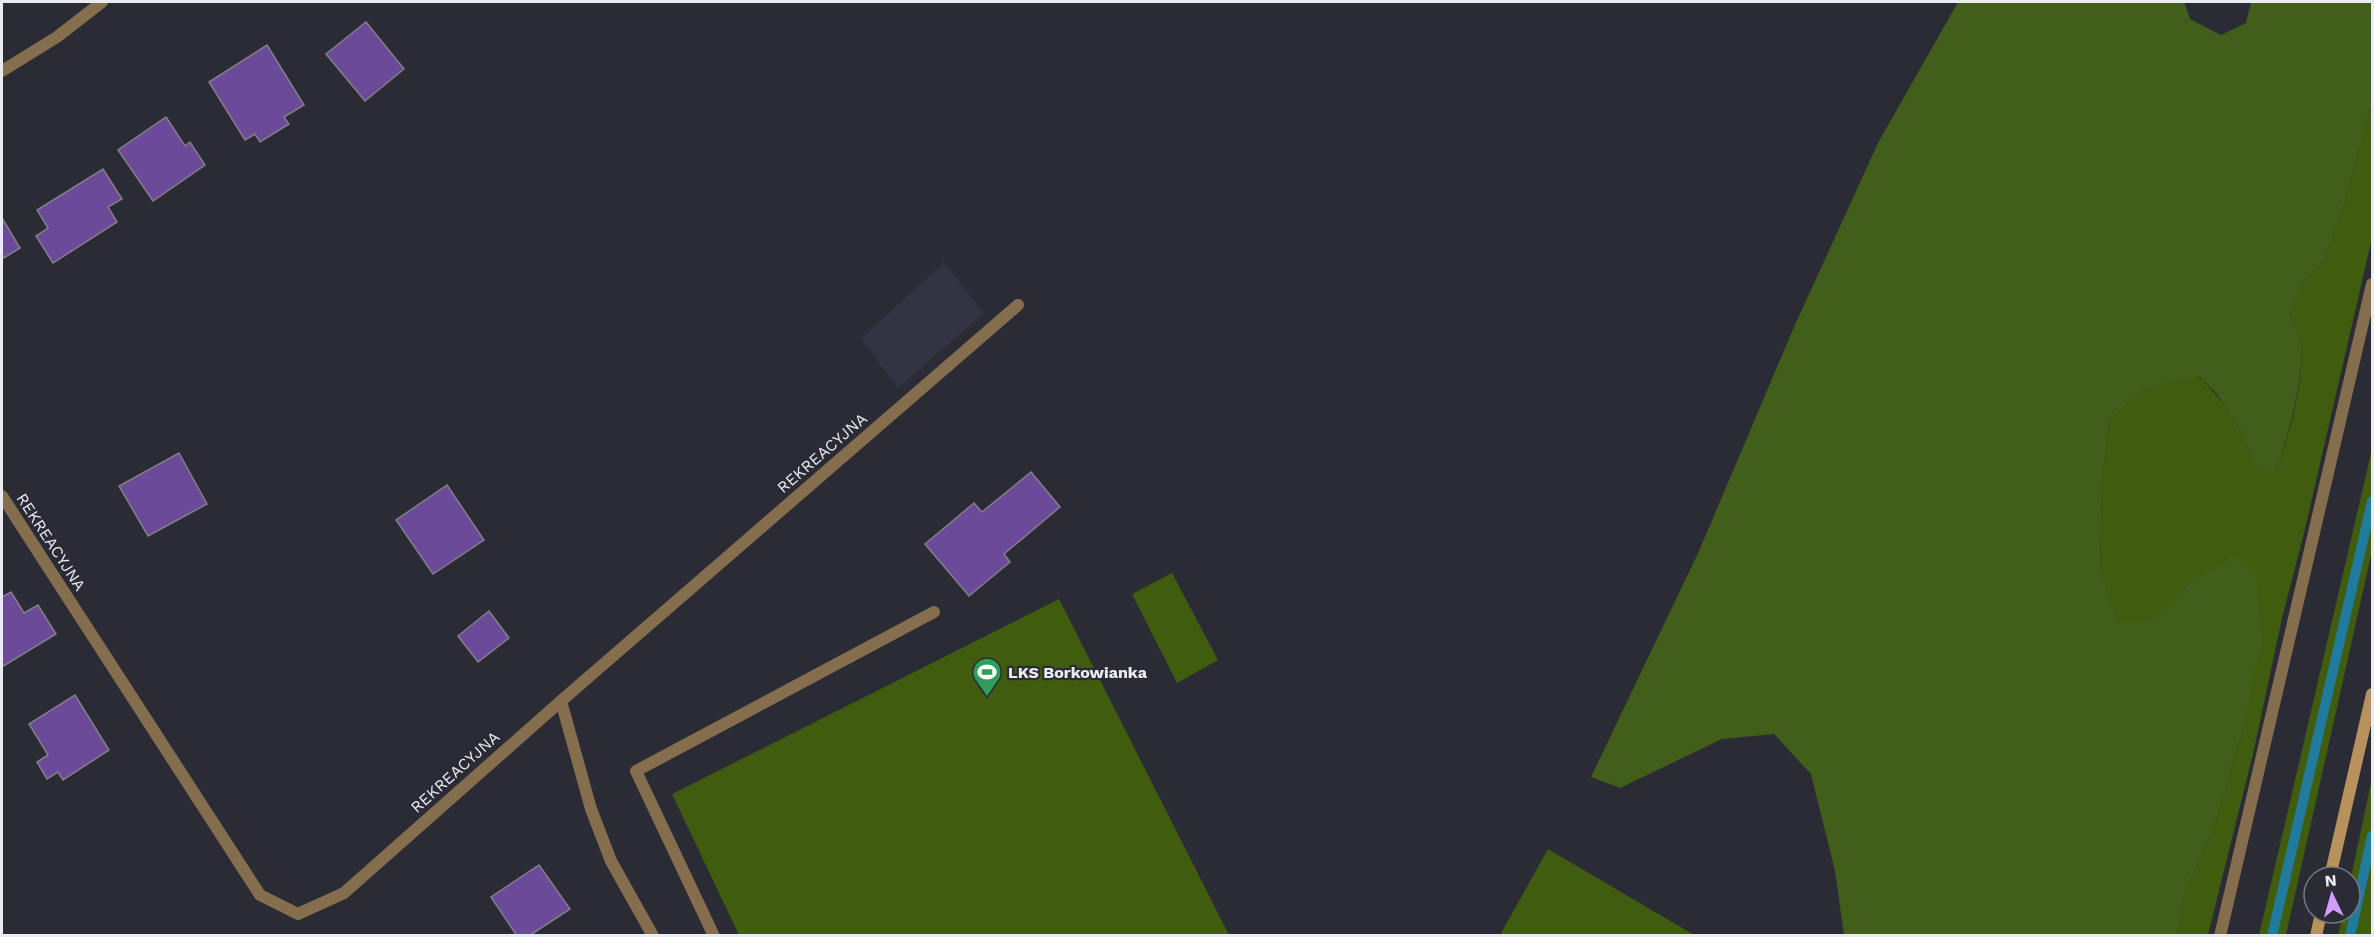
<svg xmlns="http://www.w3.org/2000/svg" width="2374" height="937" font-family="'Work Sans',sans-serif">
<rect width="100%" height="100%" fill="#2b2b35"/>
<path fill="#333343" d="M944 262 984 313 898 388 861 339Z"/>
<path fill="#405d0f" d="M2372 104V238L2304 533 2282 618 2253 754 2208 935H2178L2184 896 2216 822 2243 729 2193 580 2151 623 2118 624 2100 569 2102 484 2109 421 2143 390 2198 376C2214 391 2226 405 2236 423 2250 447 2246 460 2273 474 2288 445 2305 378 2301 345 2300 335 2294 324 2290 314L2301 285 2323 261 2339 222Z
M2372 449V551L2286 935H2259Z
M1172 573 1218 660 1177 683 1132 594Z
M1059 599 1229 935H739L672 794Z
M2372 778V935H2338L2343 913H2350V882Z
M1548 849 1694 935H1500Z"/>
<path fill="#425e1b" d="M1958 2H2184L2190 19 2221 35 2246 23 2251 2H2372V104L2339 222 2323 261 2301 285 2290 314C2294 324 2300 335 2301 345 2305 374 2286 449 2273 475L2254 462 2237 424 2217 394 2199 376 2143 390 2109 421 2102 484 2100 569 2118 623 2151 622 2193 580 2236 554 2256 573 2262 641 2243 729 2216 822 2184 896 2178 935H1844L1835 871 1811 774 1774 734 1722 739 1620 788 1591 777 1699 551 1794 327 1878 143Z"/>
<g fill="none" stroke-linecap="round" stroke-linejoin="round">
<path stroke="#207b9f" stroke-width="10" d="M2272 936 2372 501
M2350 936 2372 836"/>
</g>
<path fill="#6b4b99" stroke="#837f8a" stroke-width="1.5" d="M366 22 404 69 365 101 326 54Z
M267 45 304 105 284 117 289 124 260 142 255 134 245 140 209 82Z
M166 117 185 146 190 142 205 165 153 201 118 150Z
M103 169 122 199 108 207 117 222 53 263 36 236 48 228 37 210Z
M2 218 20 248 2 259Z
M179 453 207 504 148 536 119 486Z
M1031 472 1060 507 1004 554 1010 562 969 596 925 544 974 503 982 512Z
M447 485 484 540 433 574 396 520Z
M11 592 24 613 38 605 56 634 2 667V597Z
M489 611 509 638 478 662 458 636Z
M75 695 109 750 63 780 58 772 47 779 37 762 48 755 29 724Z
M539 865 570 909 529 936H517L491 897Z"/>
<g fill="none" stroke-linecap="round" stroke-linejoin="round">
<path stroke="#856e4d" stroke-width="12" d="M561 701 591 809 611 861 653 936
M714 936 636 771 934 612
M2220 936 2372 284"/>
<path stroke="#856e4d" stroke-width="12" d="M2 71 57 37 102 2
M2 496 260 895 298 914 344 893 561 701 1018 305"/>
<path stroke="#b8925d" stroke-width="12" d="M2330 877 2372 694
M2316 936 2321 913"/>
</g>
<defs>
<g id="stadium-pin" transform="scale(1.5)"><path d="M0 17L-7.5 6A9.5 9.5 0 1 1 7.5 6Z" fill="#2e9e5b" stroke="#2b2b35"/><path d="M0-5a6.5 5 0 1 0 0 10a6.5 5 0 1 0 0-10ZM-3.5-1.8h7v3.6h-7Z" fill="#fff"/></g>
</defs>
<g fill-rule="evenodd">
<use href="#stadium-pin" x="987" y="672"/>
</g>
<g text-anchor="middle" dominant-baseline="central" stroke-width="4.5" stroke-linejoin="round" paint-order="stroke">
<g font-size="16" fill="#ebecf2" stroke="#2b2b35">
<text transform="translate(822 453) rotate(-41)">REKREACYJNA</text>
<text transform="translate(51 542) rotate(57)">REKREACYJNA</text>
<text transform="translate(455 772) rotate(-42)">REKREACYJNA</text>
</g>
<g font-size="16" font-weight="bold" fill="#ebecf2" stroke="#2b2b35" text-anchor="start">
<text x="1008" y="672">LKS Borkowianka</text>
</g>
</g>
<rect width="2374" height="937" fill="none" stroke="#ebecf2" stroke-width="6"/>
<g transform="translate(2332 895) rotate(355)"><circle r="28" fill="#2b2b35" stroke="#787881" stroke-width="1.5"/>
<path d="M0-4.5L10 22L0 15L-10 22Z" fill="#d29dfd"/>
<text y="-9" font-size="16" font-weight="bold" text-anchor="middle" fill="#ebecf2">N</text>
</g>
</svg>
